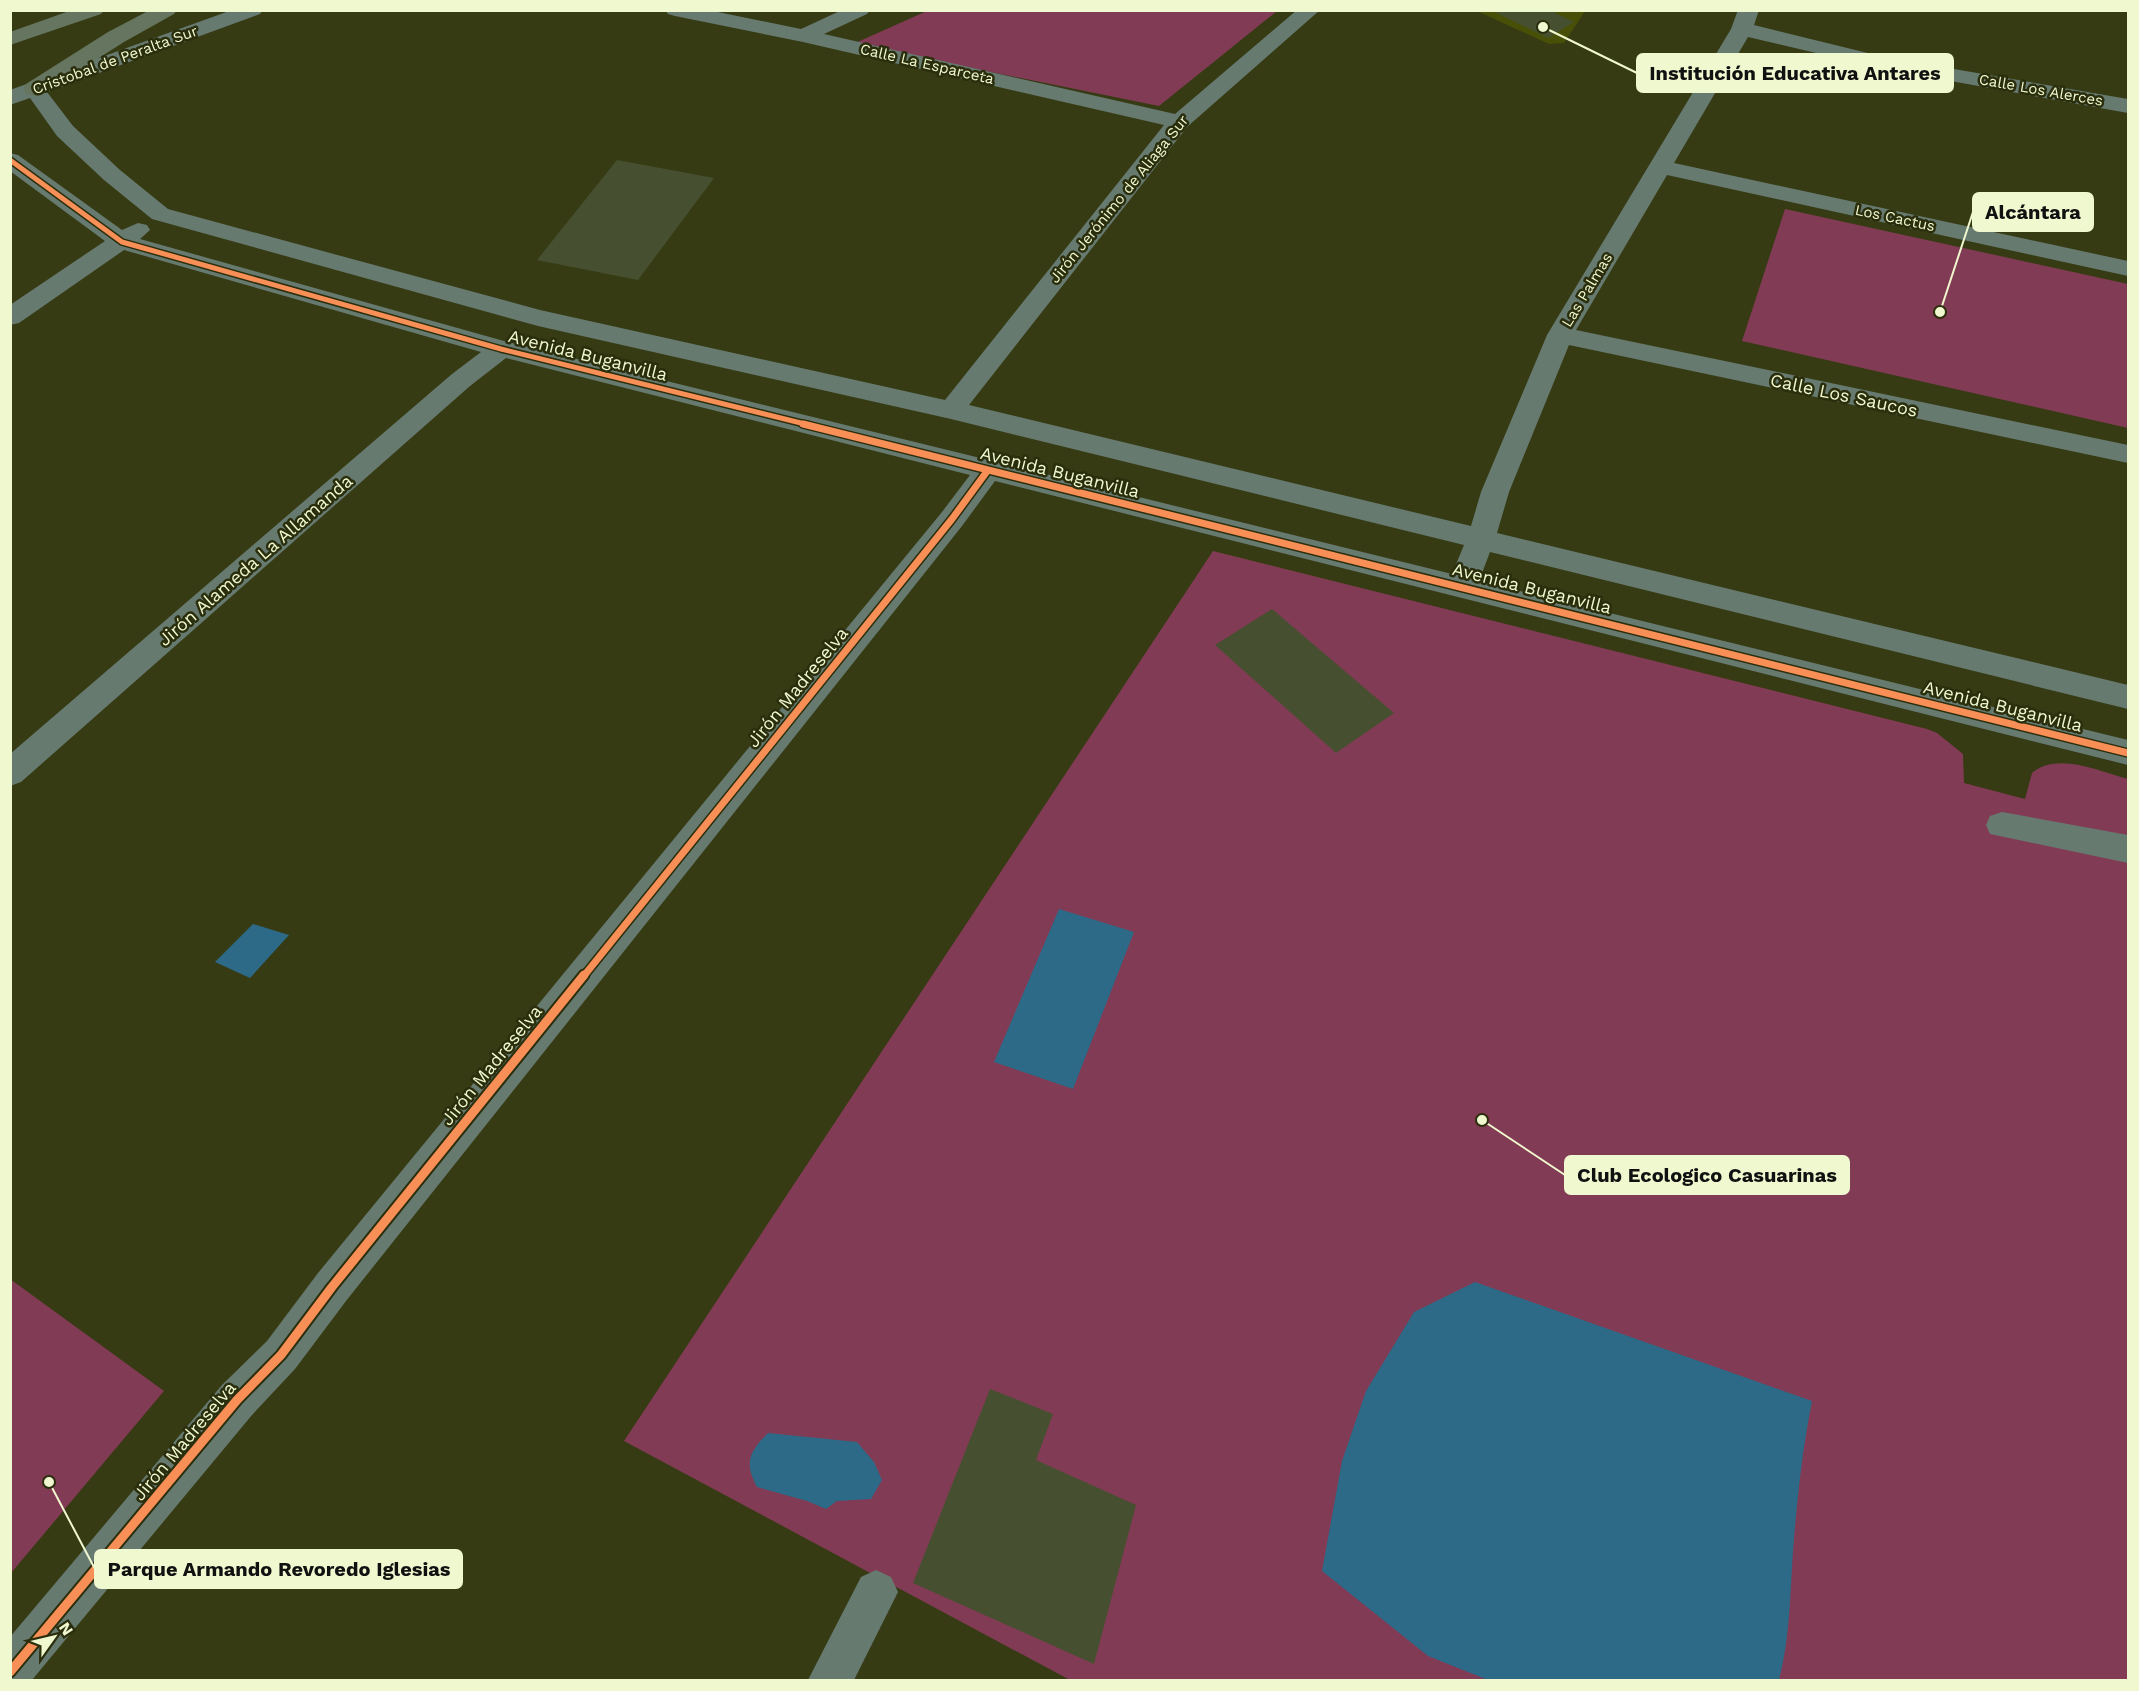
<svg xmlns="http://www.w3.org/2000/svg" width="2139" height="1691" font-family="'Work Sans',sans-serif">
<rect width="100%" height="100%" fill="#363b14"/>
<path fill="#485007" d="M1477 11H1585L1564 43 1549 44Z"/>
<path fill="#823b54" d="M927 11H1277L1159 106 853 44Z
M1785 209 2128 284V428L1742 341Z
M1213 551 1927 729 1937 733 1963 754 1964 783 2025 799 2032 773C2057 751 2101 772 2128 779V1680H1070L624 1441Z
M10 1279 164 1391 11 1573H10Z"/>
<path fill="#2d6a88" d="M1059 909 1134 932 1073 1089 994 1062Z
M253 924 289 935 250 978 215 962Z
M1475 1282 1812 1401C1803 1446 1798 1492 1794 1538 1790 1586 1791 1634 1779 1680H1488L1428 1656 1322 1571 1342 1461 1366 1391 1414 1312Z
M768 1433 857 1442 874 1462 882 1480 871 1499 837 1501 826 1509 807 1501 757 1487C744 1463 749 1452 768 1433Z"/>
<path fill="#465030" d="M1491 10H1555L1553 12 1574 22 1548 38Z
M617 160 714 178 638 280 537 260Z
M1272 609 1394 713 1336 753 1215 645Z
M990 1389 1053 1414 1036 1460 1136 1505 1094 1664 913 1583Z"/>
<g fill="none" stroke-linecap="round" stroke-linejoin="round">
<path fill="#677a70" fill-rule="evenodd" d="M232 10H263L260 14 47 92 73 126 120 170 168 209 540 310 945 400 1164 125 803 42 675 16 668 14 665 10H708L801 29 842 10H870L867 14 824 34 1175 114 1297 10H1320L1187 127 969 405 1471 526 1481 492 1547 335 1731 29 1738 10H1759L1754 25 1884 57 2128 99V113L1884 69 1748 37 1674 163 2128 261V276L1667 175 1576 330 2128 445V463L1569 345 1509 492 1497 533 2128 685V709L1490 552 1479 581 2128 740V765L995 481 962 526 346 1301 295 1369 252 1415 32 1680H10V1637L222 1385 267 1341 318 1273 942 512 970 475 506 358 470 386 21 782 10 786V754L452 374 481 352 124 250 19 323 10 325V305L105 241 10 171V153L18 155 122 230 138 223 147 225 150 230 140 239 504 341 1452 574 1464 545 951 419 538 326 152 219 104 180 57 136 30 98 10 105V90Z
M2002 812 2128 835V863L1990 834 1986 825 1990 816Z
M876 1570 891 1577 898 1592 854 1680H808L861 1577Z"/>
<path fill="#65755f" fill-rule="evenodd" d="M72 10H104L101 14 10 45V32Z
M150 10H177L174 14 124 42 42 94 34 96 26 94 23 89 26 84 108 32Z"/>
<g stroke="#2a2e0c" stroke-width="8">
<path id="cycleway-far2" d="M10 160 122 242 501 349 809 425"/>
</g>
<g stroke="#2a2e0c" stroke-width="10">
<path id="cycleway-far1" d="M803 424 2128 753
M583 977 952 519 988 470"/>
</g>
<g stroke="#2a2e0c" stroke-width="13">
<path id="cycleway" d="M10 1672 237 1400 281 1355 332 1287 584 975"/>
</g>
<use href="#cycleway-far2" stroke="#f78f57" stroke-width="5"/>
<use href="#cycleway-far1" stroke="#f78f57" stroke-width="7"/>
<use href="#cycleway" stroke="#f78f57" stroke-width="9"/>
</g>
<g text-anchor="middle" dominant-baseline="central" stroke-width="5" stroke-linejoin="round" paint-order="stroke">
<g font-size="15" fill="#f0f8cf" stroke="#2a2e0c">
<text transform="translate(115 60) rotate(-20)">Cristobal de Peralta Sur</text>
<text transform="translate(927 64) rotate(13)">Calle La Esparceta</text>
<text transform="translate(2041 90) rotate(10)">Calle Los Alerces</text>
<text transform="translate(1119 199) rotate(-51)">Jirón Jerónimo de Aliaga Sur</text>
<text transform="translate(1895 218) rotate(12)">Los Cactus</text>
<text transform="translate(1587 290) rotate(-59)">Las Palmas</text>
</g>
<g font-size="18" fill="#f0f8cf" stroke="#2a2e0c">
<text transform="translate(588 355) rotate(14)">Avenida Buganvilla</text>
<text transform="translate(1844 395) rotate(12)">Calle Los Saucos</text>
<text transform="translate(1060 472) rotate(14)">Avenida Buganvilla</text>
<text transform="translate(255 560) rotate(-41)">Jirón Alameda La Allamanda</text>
<text transform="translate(1532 588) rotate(14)">Avenida Buganvilla</text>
<text transform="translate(797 687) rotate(-51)">Jirón Madreselva</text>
<text transform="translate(2003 706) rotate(14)">Avenida Buganvilla</text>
<text transform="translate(491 1065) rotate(-51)">Jirón Madreselva</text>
<text transform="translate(184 1441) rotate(-50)">Jirón Madreselva</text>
</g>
</g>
<path fill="none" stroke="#f0f8cf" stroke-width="2" d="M1543 27L1637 73M1940 312L1973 212M1482 1120L1565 1175M49 1482L95 1569"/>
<g fill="#f0f8cf" stroke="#2a2e0c" stroke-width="2">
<circle cx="1543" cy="27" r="6"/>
<circle cx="1940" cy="312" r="6"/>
<circle cx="1482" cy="1120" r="6"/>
<circle cx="49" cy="1482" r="6"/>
</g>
<g fill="#f0f8cf" stroke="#f0f8cf" stroke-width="2">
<rect x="1637" y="54" width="316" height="38" rx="6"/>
<rect x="1973" y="193" width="120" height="38" rx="6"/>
<rect x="1565" y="1156" width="284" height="38" rx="6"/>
<rect x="95" y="1550" width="367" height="38" rx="6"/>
</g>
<g font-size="20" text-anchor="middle" font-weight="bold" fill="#111">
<text x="1795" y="80">Institución Educativa Antares</text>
<text x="2033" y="219">Alcántara</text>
<text x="1707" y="1182">Club Ecologico Casuarinas</text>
<text x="279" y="1576">Parque Armando Revoredo Iglesias</text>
</g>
<rect width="2139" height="1691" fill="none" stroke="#f0f8cf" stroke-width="24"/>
<g transform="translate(54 1637) rotate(56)" stroke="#2a2e0c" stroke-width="4.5" paint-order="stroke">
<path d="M0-4.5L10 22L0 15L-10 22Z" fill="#f0f8cf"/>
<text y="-9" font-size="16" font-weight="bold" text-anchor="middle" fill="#f0f8cf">N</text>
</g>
</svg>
